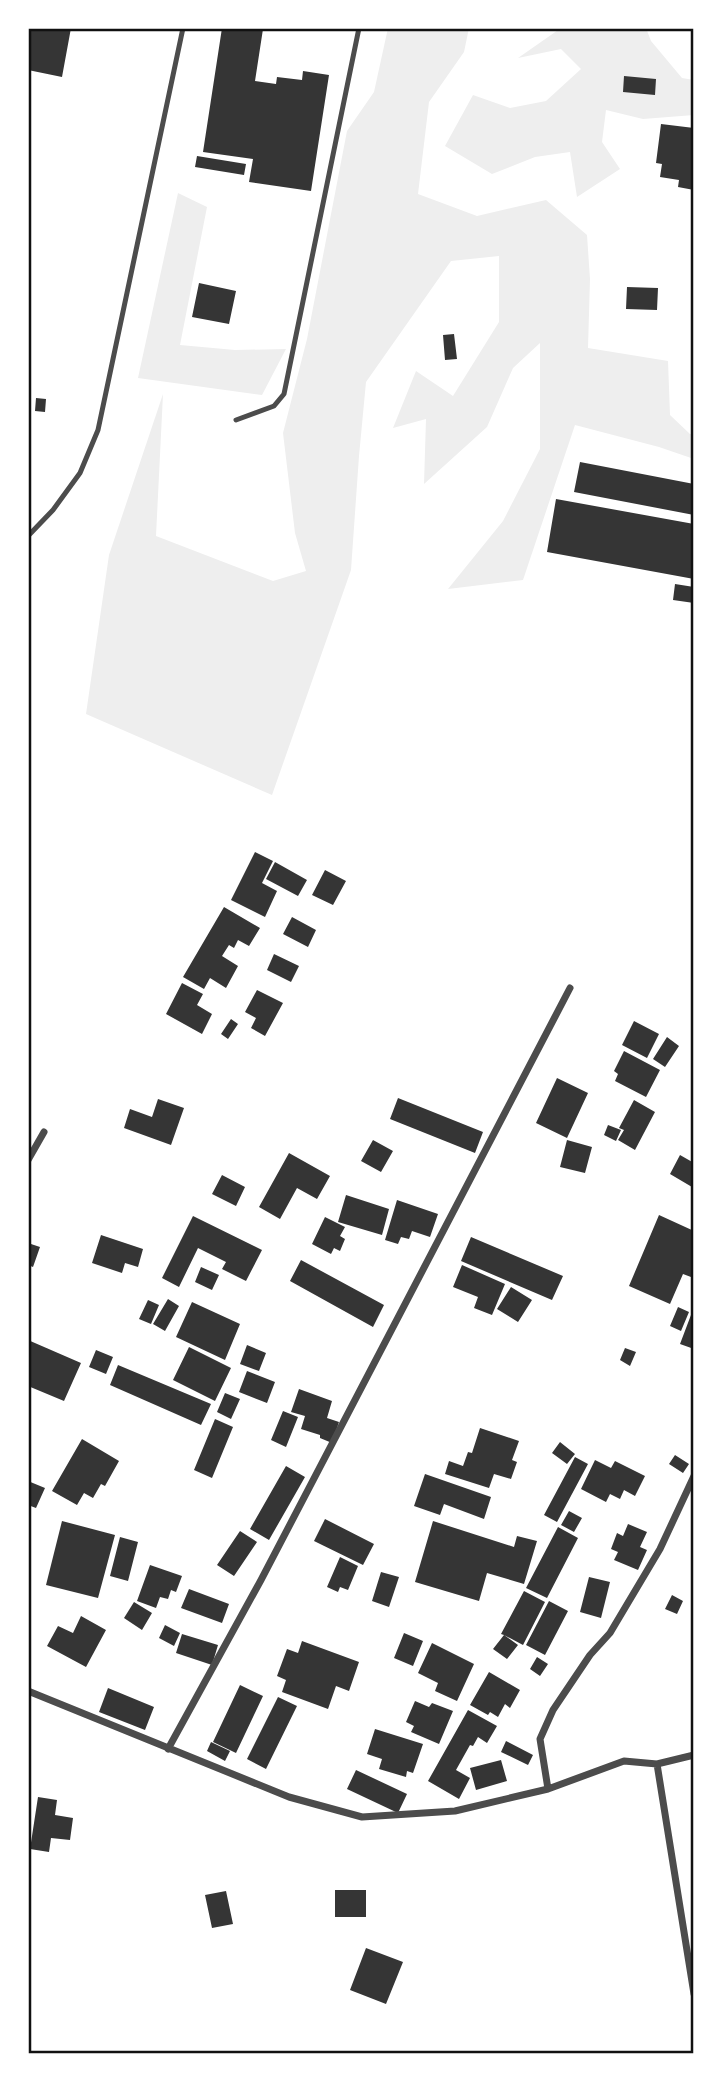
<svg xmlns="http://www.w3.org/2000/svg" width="722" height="2082" font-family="'Asap Condensed',sans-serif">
<rect width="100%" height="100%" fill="#fff"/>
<path fill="#eee" d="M388 28H469L464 52 429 102 418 194 477 216 546 200 587 235 590 279 588 348 668 361 670 415 690 434H694V459L659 447 575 425 523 580 448 589 503 521 540 449V343L513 368 487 427 424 484 426 419 393 428 416 371 453 396 499 322V256L451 261 366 382 359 456 351 570 272 795 86 714 109 555 163 394 156 536 273 581 306 571 295 533 283 433 307 339 347 131 374 92Z
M561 28H646L651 41 682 78 694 80V115L643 119 606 110 602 142 620 169 577 197 570 152 535 157 492 174 445 146 473 95 510 108 546 101 581 69 561 49 518 58Z
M178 193 207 207 180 345 235 350 286 349 262 395 138 378Z"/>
<path fill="#353535" d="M28 28H71L62 77 28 70Z
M222 28 263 29 255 81 276 84 277 77 302 80 303 71 329 75 311 191 249 182 253 159 203 152Z
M624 76 656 79 655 95 623 92Z
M661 124 694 128V190L678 187 679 180 660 177 662 164 656 163Z
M197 156 246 164 244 175 195 167Z
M199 283 236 291 229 324 192 317Z
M627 287 658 288 657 310 626 309Z
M454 334 457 359 445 360 443 335Z
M36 398 46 399 45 412 35 411Z
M580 462 694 484V515L574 492Z
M556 499 694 524V579L547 552Z
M675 584 694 587V603L673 600Z
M255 852 273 861 262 883 277 891 265 917 231 900Z
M275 862 307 880 298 896 266 879Z
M325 870 346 881 333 905 312 895Z
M224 907 260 928 249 946 238 940 234 948 229 945 222 956 238 966 226 988 210 978 204 989 183 977Z
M292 917 316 930 308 947 283 934Z
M274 954 299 966 291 982 267 970Z
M182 983 203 994 197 1005 212 1014 202 1034 166 1014Z
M257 990 283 1003 265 1036 251 1028 256 1018 245 1012Z
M231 1019 238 1024 228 1039 221 1034Z
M634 1021 659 1034 647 1058 622 1045Z
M667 1037 679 1046 665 1067 653 1059Z
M624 1051 660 1070 646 1097 615 1081 618 1074 614 1071Z
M557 1078 588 1093 567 1138 536 1123Z
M398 1098 483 1132 475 1153 390 1119Z
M158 1099 184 1108 171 1145 124 1128 130 1109 152 1117Z
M634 1100 655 1112 635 1150 618 1140 624 1130 619 1128Z
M608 1125 621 1130 616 1141 604 1135Z
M373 1140 393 1151 381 1172 361 1161Z
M567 1140 592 1147 585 1173 560 1167Z
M289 1153 330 1176 317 1199 297 1188 280 1219 259 1207Z
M680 1155 694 1163 692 1187 670 1174Z
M222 1175 245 1187 236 1206 212 1194Z
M346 1195 389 1209 382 1235 338 1222Z
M397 1200 438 1214 430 1237 412 1231 409 1239 401 1237 398 1244 385 1240Z
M659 1215 694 1231V1270L691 1277 683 1274 670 1304 629 1286Z
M193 1216 262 1250 246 1281 222 1269 226 1262 198 1248 179 1287 162 1278Z
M325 1217 345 1227 340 1236 345 1239 340 1251 334 1248 331 1254 312 1244Z
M101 1235 143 1249 138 1267 125 1263 122 1273 92 1263Z
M471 1237 563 1276 552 1300 461 1261Z
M28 1243 40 1247 33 1267 28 1265Z
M301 1260 384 1305 373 1327 290 1281Z
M462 1265 505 1284 492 1315 474 1308 478 1297 453 1287Z
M201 1267 219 1275 212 1290 195 1282Z
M511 1287 532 1300 518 1322 497 1309Z
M168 1299 179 1306 165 1331 153 1324Z
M148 1300 159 1305 151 1324 139 1319Z
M192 1302 240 1324 225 1360 176 1337Z
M678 1307 689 1312 681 1331 670 1326Z
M694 1307V1349L680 1344Z
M28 1340 81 1363 64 1401 28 1386Z
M247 1345 266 1353 259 1371 240 1364Z
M189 1347 231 1368 215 1401 173 1380Z
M625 1348 636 1352 630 1366 620 1360Z
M96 1350 113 1357 106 1374 89 1367Z
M118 1365 211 1404 201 1425 110 1385Z
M247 1371 275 1382 267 1403 239 1392Z
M299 1389 332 1401 327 1418 339 1422 332 1443 320 1438V1435L301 1429 305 1416 291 1412Z
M225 1393 240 1399 231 1419 217 1412Z
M283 1411 298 1417 286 1447 271 1440Z
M215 1419 233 1427 212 1478 194 1470Z
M480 1428 519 1441 512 1460 517 1462 511 1479 494 1474 489 1488 445 1474 449 1461 463 1466 468 1452 472 1453Z
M82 1439 119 1461 105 1486 101 1484 93 1498 84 1493 77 1505 52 1491Z
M560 1442 575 1454 567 1464 552 1453Z
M675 1455 689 1464 683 1473 669 1464Z
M575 1457 588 1464 557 1522 544 1515Z
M595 1460 611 1468 615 1461 645 1476 635 1496 624 1490 620 1499 610 1494 606 1502 581 1489Z
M286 1466 305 1477 269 1540 250 1529Z
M425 1474 491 1497 484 1519 444 1504 440 1515 414 1506Z
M28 1481 45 1488 36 1508 28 1505Z
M569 1511 582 1518 574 1532 561 1525Z
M325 1519 374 1544 363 1565 314 1541Z
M62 1521 115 1535 98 1598 46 1585Z
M433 1521 514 1547 517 1536 537 1541 524 1584 487 1573 479 1601 415 1582Z
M628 1524 647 1532 640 1547 647 1550 638 1570 614 1560 618 1552 611 1549 617 1533 623 1536Z
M558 1527 578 1538 547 1598 526 1588Z
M240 1531 257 1542 234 1576 217 1565Z
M120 1537 138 1542 128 1581 110 1576Z
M340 1557 358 1566 348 1590 340 1587 338 1592 327 1587Z
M150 1565 182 1576 176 1592 171 1590 168 1599 160 1597 156 1608 137 1601Z
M381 1572 399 1577 389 1607 372 1601Z
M589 1577 610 1582 601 1618 580 1612Z
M189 1589 229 1604 222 1623 181 1608Z
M524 1591 545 1602 523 1645 504 1635 518 1645 507 1659 493 1649 504 1635 501 1634Z
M672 1595 683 1601 677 1614 665 1609Z
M549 1601 568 1611 545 1655 526 1645Z
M134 1602 152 1613 142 1630 124 1618Z
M81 1616 106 1630 86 1667 47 1646 58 1626 73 1633Z
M165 1625 180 1633 174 1646 159 1638Z
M404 1633 423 1641 413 1666 394 1658Z
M182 1634 218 1645 212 1665 176 1653Z
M302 1641 359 1662 349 1691 336 1686 328 1709 282 1692 286 1680 277 1676 287 1649 298 1653Z
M432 1643 474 1664 457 1701 435 1691 438 1683 418 1673Z
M537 1657 548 1664 540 1676 530 1669Z
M489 1672 520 1690 510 1708 505 1704 498 1717 490 1712 488 1715 470 1705Z
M240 1685 263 1696 236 1753 213 1742Z
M108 1688 154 1707 145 1730 99 1712Z
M278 1697 297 1706 266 1769 247 1759Z
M415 1701 429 1707 432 1703 453 1711 439 1744 411 1732 414 1726 406 1722Z
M468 1710 497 1726 487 1743 478 1737 473 1746 470 1745 456 1770 470 1778 459 1799 428 1781Z
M375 1729 423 1744 413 1773 407 1771 406 1777 379 1769 382 1759 367 1754Z
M506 1741 533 1755 528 1765 501 1752Z
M211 1742 230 1751 225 1761 207 1751Z
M501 1760 507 1781 476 1790 470 1768Z
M356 1770 407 1794 398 1813 347 1789Z
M38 1797 57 1800 55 1815 73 1818 70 1840 51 1838 49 1852 30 1849Z
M335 1890H366V1917H335Z
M226 1891 233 1924 212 1928 205 1895Z
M366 1948 403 1962 386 2004 350 1990Z"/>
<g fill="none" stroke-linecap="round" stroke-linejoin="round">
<path stroke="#4c4c4c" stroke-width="5" d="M236 420 274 406 284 394 359 28
M28 536 53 510 80 473 98 430 183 28"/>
<path stroke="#4c4c4c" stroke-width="7" d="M28 1160 44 1132
M28 1691 289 1797 362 1817 455 1811 548 1789 624 1761 657 1764 694 1755
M168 1749 261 1580 570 988
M657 1764 694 1994
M548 1789 540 1739 553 1710 590 1655 610 1633 660 1549 694 1476"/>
</g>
<rect width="722" height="2082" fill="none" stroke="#ffffff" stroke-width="60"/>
<rect x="30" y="30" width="662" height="2022" fill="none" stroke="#111" stroke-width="2.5"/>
</svg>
